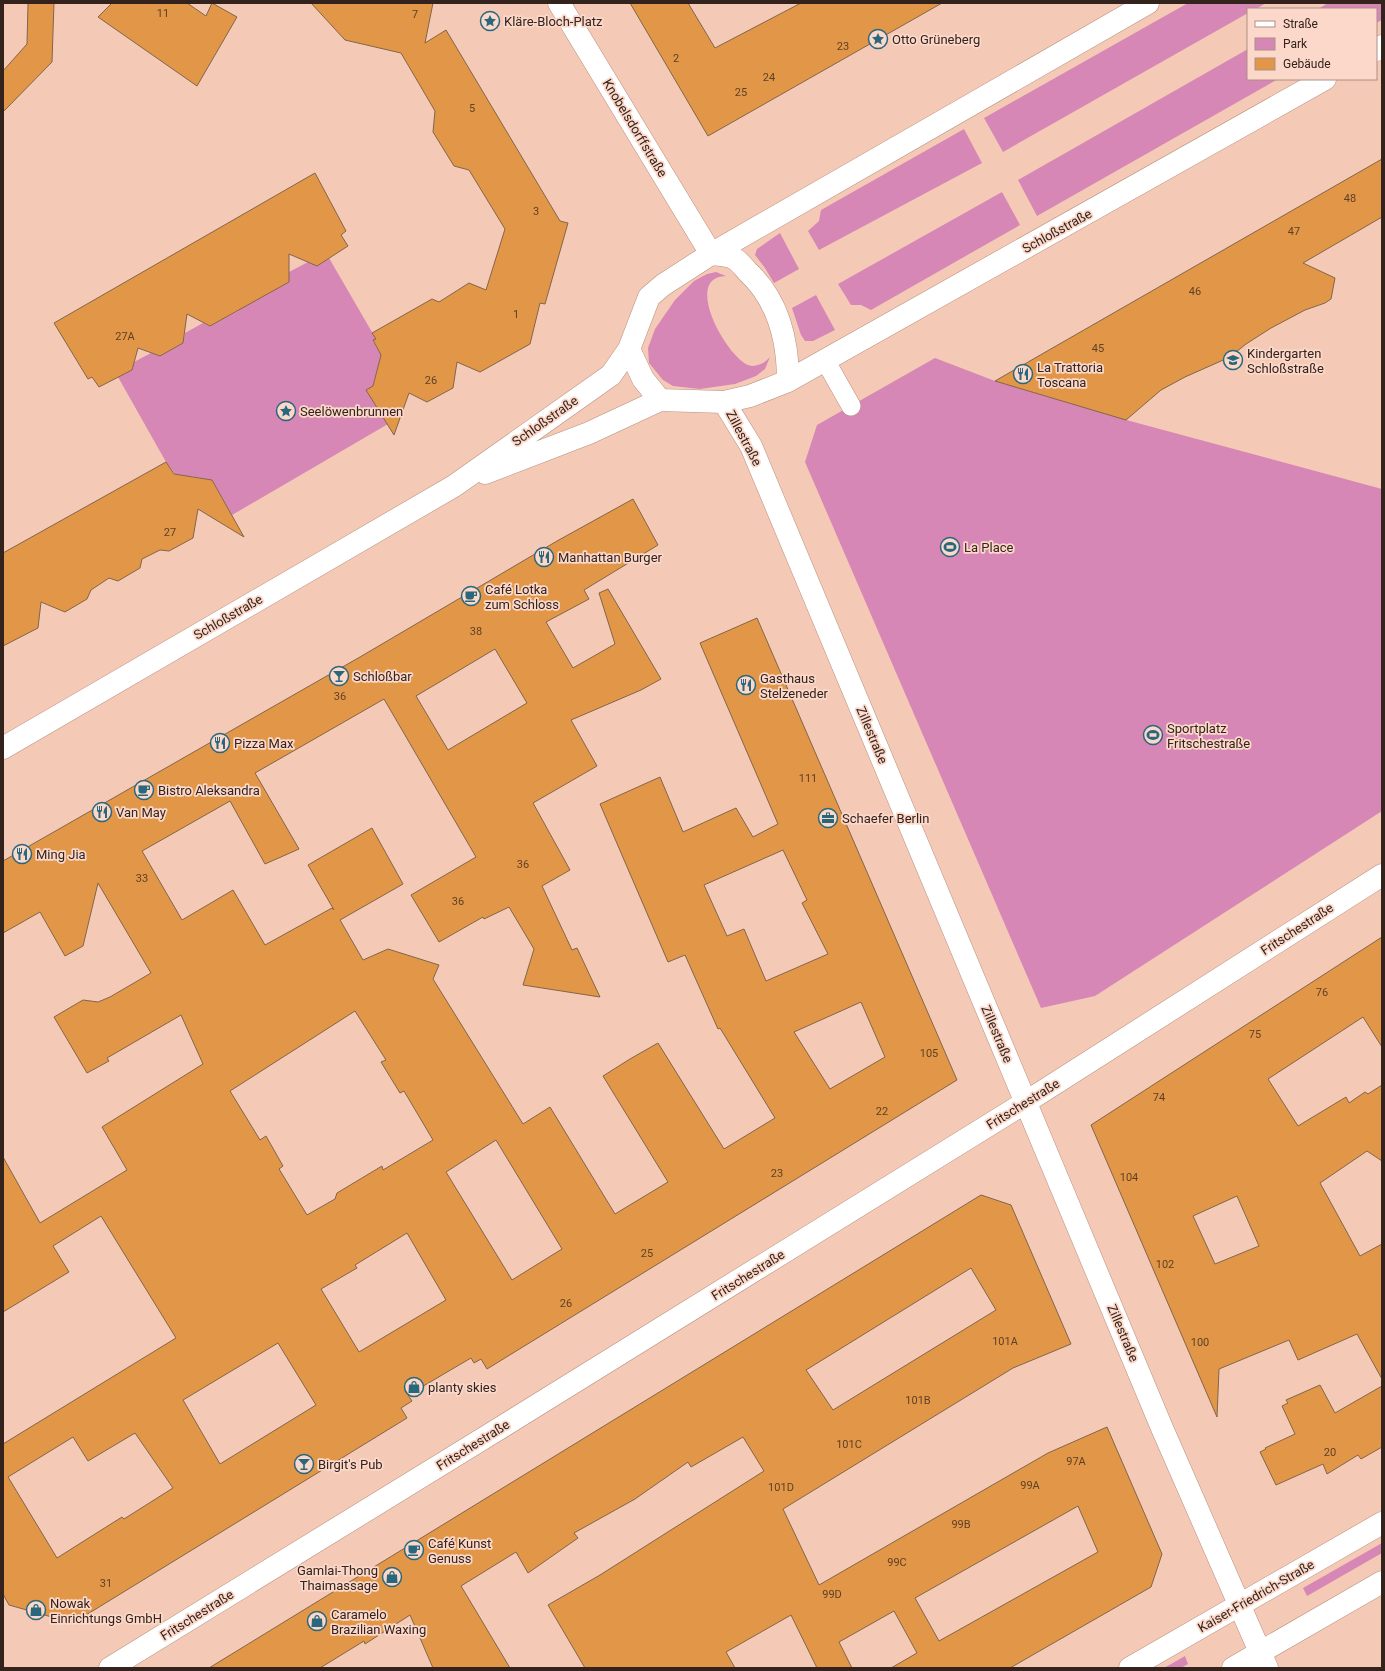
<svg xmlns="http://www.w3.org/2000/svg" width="1385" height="1671" font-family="Roboto,sans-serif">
<rect width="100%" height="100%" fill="#f4c9b6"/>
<path fill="#d787b5" d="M1188 3H1266L1256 9H1248V13L1003 152 984 118Z
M1328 3H1382V20L1376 23V9H1318Z
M1248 49V79H1278L1037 216 1018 180Z
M964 129 982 163 819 250 808 231 819 221 821 210Z
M1002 192 1020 225 871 310 861 305H851L838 284Z
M780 233 799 269 774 283 765 268 755 255 757 249Z
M329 258 376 339 373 341 385 362 378 366 373 386 367 390 388 424 232 515 212 480 190 476 180 481 166 462 118 377 132 370 134 362 151 353 160 356 183 343 185 333 203 323 210 326 238 311 237 303 263 296 289 282V272L308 262Z
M716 272 726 276C682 277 726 356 748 365 756 368 765 363 770 357L765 369 756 376 735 384 700 389 673 386 663 380 649 363 648 348 655 329 675 300 694 281 707 274Z
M816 295 835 330 813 341H805L801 335 792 308Z
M935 358 995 381 1130 421 1382 489V811L1095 996 1041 1008 805 462 817 425Z
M1382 1543V1553L1307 1596 1303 1588Z
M1185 1656 1188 1664 1181 1668H1164Z"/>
<path fill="#e29748" stroke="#826549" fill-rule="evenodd" d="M28 3H54L52 62 3 112V71L27 44Z
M112 3H187L206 16 212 3 237 17 197 86 98 17Z
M311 3H433L425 43 446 30 560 221 568 223 545 304 540 303 530 344 480 372 457 362 453 388 427 402 409 393 394 435 366 390 373 386 381 355 373 340 376 339 372 333 432 299 439 302 469 283 486 290 505 229 469 170 454 166 433 132 435 111 401 53 345 40Z
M630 3H688L715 48 801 3H942L708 136Z
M1382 159V217L1303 263 1335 278 1331 299 1325 303 1305 310 1271 328 1246 344 1230 357 1185 377 1161 390 1126 420 995 381Z
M315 173 346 231 341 235 348 246 317 266 289 254V282L210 326 187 314 183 343 160 356 138 348 132 370 99 387 92 377 88 379 54 323Z
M166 462 174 474 212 480 244 537 198 509 193 538 169 551 160 550 142 559 140 568 118 581 109 578 91 590 87 599 65 612 41 602 38 628 3 646V553Z
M633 499 658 545 584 590 589 599 546 622 573 668 615 644 599 593 608 589 661 679 641 690 571 720 597 766 533 803 570 870 542 886 572 950 577 948 600 997 523 985 534 949 509 907 484 919 483 917 439 942 411 895 476 857 384 699 255 773 299 849 265 864 230 801 142 851 182 920 233 890 265 945 332 908 334 910 308 865 372 828 403 884 340 920 363 960 388 949 439 965 433 979 523 1124 550 1107 615 1214 668 1182 603 1076 630 1059 658 1043 724 1149 775 1118 720 1028 718 1029 685 955 668 962 600 804 660 777 683 832 736 808 753 837 778 824 700 643 757 618 957 1080 487 1369 481 1359 474 1363 471 1358 408 1395 412 1401 401 1408 407 1418 73 1623 9 1605 3 1594V1444L176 1338 101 1216 53 1246 69 1272 3 1312V1157L40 1223 127 1170 102 1127 203 1064 181 1015 107 1058 109 1061 87 1073 54 1017 83 1000 98 1002 110 997 151 973 98 883 83 946 65 956 40 912 3 933V861L360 657 557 541ZM495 649 527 703 448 750 416 696ZM783 850 807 900 802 903 828 954 766 981 744 929 727 936 704 885ZM861 1002 885 1057 830 1089 794 1032ZM355 1011 386 1060 381 1062 400 1093 404 1091 433 1140 383 1170 382 1166 337 1193 335 1199 307 1215 279 1169 283 1166 266 1136 260 1140 230 1091ZM496 1140 562 1249 512 1280 446 1172ZM407 1233 446 1300 359 1352 321 1289 357 1268 355 1265ZM278 1343 316 1405 220 1464 183 1400ZM135 1433 173 1488 124 1519 122 1517 57 1558 8 1477 73 1437 88 1461Z
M1382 937V1047L1363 1017 1268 1079 1298 1126 1346 1097 1349 1103 1365 1092 1368 1094 1382 1085V1161L1367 1151 1320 1183 1360 1256 1382 1244V1379L1357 1334 1298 1360 1289 1340 1219 1369 1217 1417 1091 1125ZM1237 1196 1259 1246 1215 1264 1193 1216Z
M981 1195 1011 1205 1071 1344 1013 1368 783 1509 819 1585 1048 1453 1107 1427 1162 1554 1151 1587 1010 1668H891L917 1653 894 1611 839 1642 852 1668H817L791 1615 726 1652 735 1668H585L548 1605 600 1575 764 1471 743 1437 691 1467 688 1462 635 1499 574 1533 578 1538 528 1573 516 1552 461 1586 510 1668H433L410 1615 365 1644 364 1641 320 1668H209ZM971 1268 996 1310 833 1410 806 1370ZM1078 1506 1098 1552 939 1641 915 1598Z
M1320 1385 1335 1413 1382 1386V1447L1361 1459 1358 1455 1327 1474 1323 1464 1276 1485 1260 1452 1266 1449 1265 1448 1295 1434 1282 1406 1288 1403 1286 1400Z"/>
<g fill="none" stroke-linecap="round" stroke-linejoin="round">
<g stroke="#b8907f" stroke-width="20">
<path id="service" d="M825 360 851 406"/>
</g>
<g stroke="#b8907f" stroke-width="23">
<path id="minor" d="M559 3 711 254
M724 402 751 446 1162 1428 1267 1668
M110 1668 484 1438 1026 1102 1382 875"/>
</g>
<g stroke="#b8907f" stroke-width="23">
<path id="tertiary" d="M1376 50 1382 46
M711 254C718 255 729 255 735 259 740 262 744 268 748 272 779 301 788 340 788 381
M629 349 643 379 660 400
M485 473 589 433 660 400 724 402 750 396 788 381 1325 79
M3 748 454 486 611 375 629 349 649 297 663 285 711 254 1148 3"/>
</g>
<g stroke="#b8907f" stroke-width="23">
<path id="secondary" d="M1130 1668 1382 1523
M1233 1668 1382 1582"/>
</g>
<use href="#service" stroke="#fff" stroke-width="19"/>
<use href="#minor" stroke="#fff" stroke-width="22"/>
<use href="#tertiary" stroke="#fff" stroke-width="22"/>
<use href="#secondary" stroke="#fff" stroke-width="22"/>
</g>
<defs>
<g id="sight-ring" transform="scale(1)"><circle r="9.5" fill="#fbd8c9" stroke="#29677d" stroke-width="1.5"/><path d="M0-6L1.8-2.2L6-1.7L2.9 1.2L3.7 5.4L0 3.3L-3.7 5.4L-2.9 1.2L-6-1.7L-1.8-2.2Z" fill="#29677d"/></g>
<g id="school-ring" transform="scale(1)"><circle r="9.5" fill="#fbd8c9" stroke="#29677d" stroke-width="1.5"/><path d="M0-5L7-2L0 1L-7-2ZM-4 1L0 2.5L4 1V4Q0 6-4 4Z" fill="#29677d"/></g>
<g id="restaurant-ring" transform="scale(1)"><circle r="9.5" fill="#fbd8c9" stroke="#29677d" stroke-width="1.5"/><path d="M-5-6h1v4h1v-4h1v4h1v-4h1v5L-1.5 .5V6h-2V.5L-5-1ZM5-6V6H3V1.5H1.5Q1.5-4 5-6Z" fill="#29677d"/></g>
<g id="stadium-ring" transform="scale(1)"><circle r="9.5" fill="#fbd8c9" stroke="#29677d" stroke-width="1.5"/><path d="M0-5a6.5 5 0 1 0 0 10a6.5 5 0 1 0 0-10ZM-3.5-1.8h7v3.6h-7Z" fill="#29677d"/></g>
<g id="cafe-ring" transform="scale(1)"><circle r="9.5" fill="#fbd8c9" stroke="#29677d" stroke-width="1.5"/><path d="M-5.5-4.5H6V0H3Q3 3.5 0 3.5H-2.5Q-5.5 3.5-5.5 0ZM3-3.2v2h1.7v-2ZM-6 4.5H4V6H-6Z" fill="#29677d"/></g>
<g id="bar-ring" transform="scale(1)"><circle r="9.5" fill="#fbd8c9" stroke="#29677d" stroke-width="1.5"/><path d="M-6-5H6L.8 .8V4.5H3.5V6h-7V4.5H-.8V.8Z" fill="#29677d"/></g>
<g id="office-ring" transform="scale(1)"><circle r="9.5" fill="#fbd8c9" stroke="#29677d" stroke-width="1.5"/><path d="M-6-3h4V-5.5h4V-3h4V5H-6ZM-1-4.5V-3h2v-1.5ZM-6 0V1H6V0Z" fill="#29677d"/></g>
<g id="shop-ring" transform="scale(1)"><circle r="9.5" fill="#fbd8c9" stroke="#29677d" stroke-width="1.5"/><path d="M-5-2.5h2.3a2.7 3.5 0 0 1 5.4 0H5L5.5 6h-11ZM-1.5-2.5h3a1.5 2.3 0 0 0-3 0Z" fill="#29677d"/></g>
</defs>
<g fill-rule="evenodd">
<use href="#sight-ring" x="490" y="21"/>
<use href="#sight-ring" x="878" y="39"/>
<use href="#school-ring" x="1233" y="360"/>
<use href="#restaurant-ring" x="1023" y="374"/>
<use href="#sight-ring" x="286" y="411"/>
<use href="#stadium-ring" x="950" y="547"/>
<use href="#restaurant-ring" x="544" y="557"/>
<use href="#cafe-ring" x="471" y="596"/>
<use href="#bar-ring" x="339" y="676"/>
<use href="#restaurant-ring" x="746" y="685"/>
<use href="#stadium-ring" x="1153" y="735"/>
<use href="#restaurant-ring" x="220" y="743"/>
<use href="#cafe-ring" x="144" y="790"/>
<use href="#restaurant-ring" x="102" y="812"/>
<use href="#office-ring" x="828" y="818"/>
<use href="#restaurant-ring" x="22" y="854"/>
<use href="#shop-ring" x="414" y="1387"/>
<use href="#bar-ring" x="304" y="1464"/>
<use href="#cafe-ring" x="414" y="1550"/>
<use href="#shop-ring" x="392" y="1577"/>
<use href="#shop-ring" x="36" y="1610"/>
<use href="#shop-ring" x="317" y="1621"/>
</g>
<g text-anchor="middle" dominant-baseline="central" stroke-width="3.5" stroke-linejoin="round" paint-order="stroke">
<g font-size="11" fill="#5f4027">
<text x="163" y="13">11</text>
<text x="415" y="14">7</text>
<text x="843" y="46">23</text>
<text x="676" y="58">2</text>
<text x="769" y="77">24</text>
<text x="741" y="92">25</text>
<text x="472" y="108">5</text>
<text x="1350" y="198">48</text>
<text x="536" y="211">3</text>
<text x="1294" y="231">47</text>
<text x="1195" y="291">46</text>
<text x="516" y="314">1</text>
<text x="125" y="336">27A</text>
<text x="1098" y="348">45</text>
<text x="431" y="380">26</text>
<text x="170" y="532">27</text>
<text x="476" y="631">38</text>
<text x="340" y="696">36</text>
<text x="808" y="778">111</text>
<text x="523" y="864">36</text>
<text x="142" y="878">33</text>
<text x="458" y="901">36</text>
<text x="1322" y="992">76</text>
<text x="1255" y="1034">75</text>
<text x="929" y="1053">105</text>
<text x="1159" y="1097">74</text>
<text x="882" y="1111">22</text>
<text x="777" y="1173">23</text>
<text x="1129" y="1177">104</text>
<text x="647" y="1253">25</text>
<text x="1165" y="1264">102</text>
<text x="566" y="1303">26</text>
<text x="1005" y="1341">101A</text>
<text x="1200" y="1342">100</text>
<text x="918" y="1400">101B</text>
<text x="849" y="1444">101C</text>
<text x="1330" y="1452">20</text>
<text x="1076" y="1461">97A</text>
<text x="1030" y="1485">99A</text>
<text x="781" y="1487">101D</text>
<text x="961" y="1524">99B</text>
<text x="897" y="1562">99C</text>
<text x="106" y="1583">31</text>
<text x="832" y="1594">99D</text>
</g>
<g font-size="13" fill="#33231c" stroke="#fbd8c9" text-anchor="start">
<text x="504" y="21">Kläre-Bloch-Platz</text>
<text x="892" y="39">Otto Grüneberg</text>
<text x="1247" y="353">Kindergarten<tspan x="1247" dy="15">Schloßstraße</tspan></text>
<text x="1037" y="367">La Trattoria<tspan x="1037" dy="15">Toscana</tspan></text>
<text x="300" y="411">Seelöwenbrunnen</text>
<text x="964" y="547">La Place</text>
<text x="558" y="557">Manhattan Burger</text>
<text x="485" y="589">Café Lotka<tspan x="485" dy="15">zum Schloss</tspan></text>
<text x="353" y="676">Schloßbar</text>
<text x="760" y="678">Gasthaus<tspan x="760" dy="15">Stelzeneder</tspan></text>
<text x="1167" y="728">Sportplatz<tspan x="1167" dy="15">Fritschestraße</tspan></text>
<text x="234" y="743">Pizza Max</text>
<text x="158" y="790">Bistro Aleksandra</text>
<text x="116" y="812">Van May</text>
<text x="842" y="818">Schaefer Berlin</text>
<text x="36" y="854">Ming Jia</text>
<text x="428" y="1387">planty skies</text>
<text x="318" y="1464">Birgit's Pub</text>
<text x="428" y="1543">Café Kunst<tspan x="428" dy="15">Genuss</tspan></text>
<text x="378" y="1570" text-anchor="end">Gamlai-Thong<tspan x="378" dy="15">Thaimassage</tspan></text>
<text x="50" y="1603">Nowak<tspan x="50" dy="15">Einrichtungs GmbH</tspan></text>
<text x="331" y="1614">Caramelo<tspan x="331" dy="15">Brazilian Waxing</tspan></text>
</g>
<g font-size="13" fill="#33231c" stroke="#fbd8c9">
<text transform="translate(635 128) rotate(59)">Knobelsdorffstraße</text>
<text transform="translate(1057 231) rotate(-29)">Schloßstraße</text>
<text transform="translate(545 421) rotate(-35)">Schloßstraße</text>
<text transform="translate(744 438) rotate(62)">Zillestraße</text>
<text transform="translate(228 617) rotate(-30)">Schloßstraße</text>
<text transform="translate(872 735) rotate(67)">Zillestraße</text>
<text transform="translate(1297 929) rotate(-33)">Fritschestraße</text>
<text transform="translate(997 1034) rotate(67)">Zillestraße</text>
<text transform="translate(1023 1104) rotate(-32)">Fritschestraße</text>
<text transform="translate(748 1275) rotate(-32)">Fritschestraße</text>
<text transform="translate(1123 1333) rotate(67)">Zillestraße</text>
<text transform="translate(473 1445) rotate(-32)">Fritschestraße</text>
<text transform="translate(1256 1596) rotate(-30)">Kaiser-Friedrich-Straße</text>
<text transform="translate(197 1615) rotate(-32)">Fritschestraße</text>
</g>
</g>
<rect width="1385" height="1671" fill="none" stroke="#33231c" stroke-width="8"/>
<rect x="1247" y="8" width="130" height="72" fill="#fbd8c9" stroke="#ab9084"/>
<rect x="1255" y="21" width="20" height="6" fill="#ffffff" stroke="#ab9084"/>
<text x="1283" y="28" font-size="12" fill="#33231c">Straße</text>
<rect x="1255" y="38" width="20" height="12" fill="#d787b5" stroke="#ab9084"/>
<text x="1283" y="48" font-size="12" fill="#33231c">Park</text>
<rect x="1255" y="58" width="20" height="12" fill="#e29748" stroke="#ab9084"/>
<text x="1283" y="68" font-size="12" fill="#33231c">Gebäude</text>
</svg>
